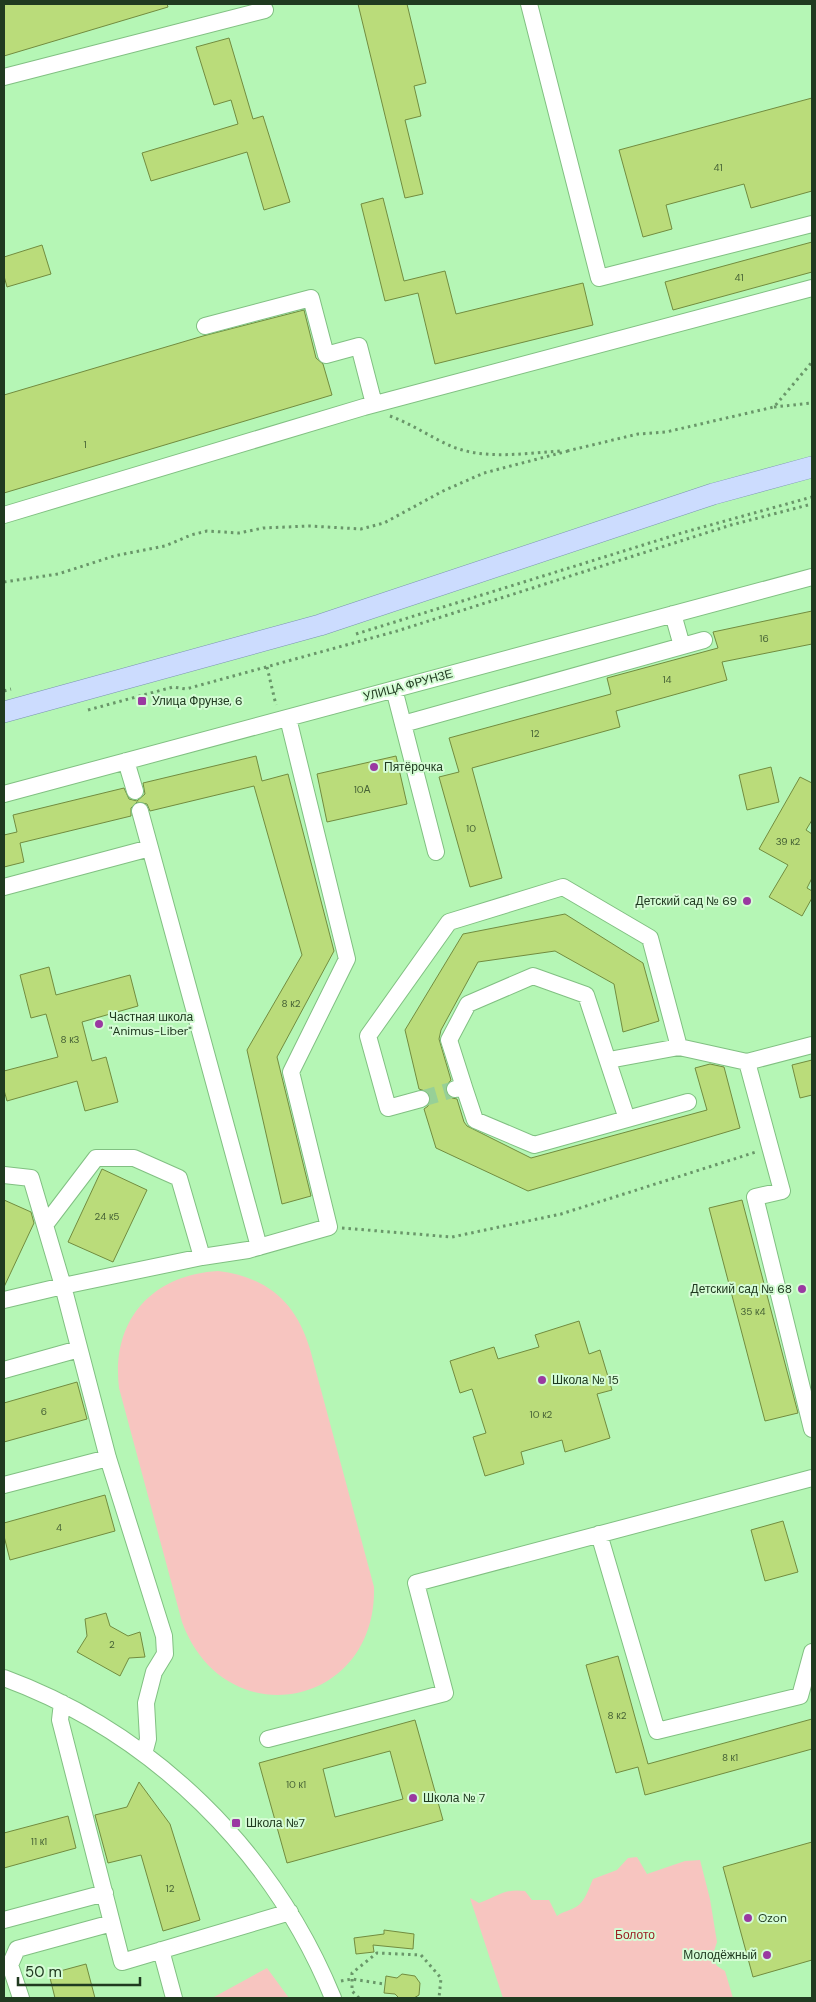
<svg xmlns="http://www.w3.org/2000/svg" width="816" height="2002" font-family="'DM Sans',sans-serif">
<rect width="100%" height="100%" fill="#b5f6b5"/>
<path fill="#f7c5c0" d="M218 1271C267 1277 296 1302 310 1349L374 1587C377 1709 224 1737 182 1622L119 1388C111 1321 151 1275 218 1271Z
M637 1857 647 1874 685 1861 700 1860 710 1899 717 1942 712 1957 717 1966 725 1971 733 1998H503L470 1898 479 1903C497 1897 504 1888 525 1891L532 1900H549L557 1916C564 1911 569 1911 576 1907 585 1902 589 1888 593 1879L617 1870 628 1858Z
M267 1968 289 1998H214V1997Z"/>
<path fill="#badc7a" stroke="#728c3f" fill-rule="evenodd" d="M4 4H167L168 7 4 56Z
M358 4H407L426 83 414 86 421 116 405 120 423 194 405 198Z
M229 38 253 119 263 116 290 202 264 210 247 152 151 181 142 153 238 124 231 100 214 105 196 47Z
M812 98V191L751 208 744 184 666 205 672 229 643 237 619 150Z
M383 198 404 281 445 271 456 314 583 283 593 325 435 364 418 293 385 301 361 204Z
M812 242V272L673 310 665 282Z
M42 245 51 274 7 287 4 276V257Z
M304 310 316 358 323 364 332 395 4 493V395L203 336Z
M812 611V644L722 662 727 680 616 711 620 727 472 768 502 878 470 887 439 777 459 772 449 738 611 694 607 678 718 648 713 632Z
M256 756 262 781 288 774 334 951 277 1057 311 1196 282 1204 247 1050 302 955 254 786 150 811 147 804 137 802 131 808V816L20 843 24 862 4 867V835L17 832 13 815 124 788 129 799 137 801 145 794 143 783Z
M396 756 407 804 327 822 317 774Z
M771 767 779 802 747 810 739 775Z
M800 777 812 783V820L806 830 812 834V878L807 888 812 891V898L802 916 769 897 788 865 759 849Z
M565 914 643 963 659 1021 623 1032 614 984 555 951 478 962 441 1030 439 1039 451 1080 446 1086 445 1092 452 1098 457 1099 464 1122 467 1126 531 1158 707 1110 695 1068 710 1064 724 1067 740 1128 528 1191 436 1148 424 1109 428 1106 431 1097 428 1092 419 1089 405 1030 463 934Z
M49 967 56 995 130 975 138 1006 82 1022 92 1061 106 1057 118 1102 85 1111 77 1081 7 1101 4 1090V1071L58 1057 46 1014 31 1018 20 975Z
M812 1060V1095L800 1098 792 1065Z
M102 1169 147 1190 113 1262 68 1242Z
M4 1200 31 1212 34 1223 4 1287Z
M742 1200 798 1413 765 1421 709 1208Z
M579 1321 589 1354 600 1350 612 1390 597 1394 610 1438 565 1452 562 1440 521 1452 524 1464 485 1476 473 1437 486 1433 472 1389 460 1393 450 1361 494 1347 498 1359 539 1347 535 1335Z
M77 1382 87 1419 4 1442V1403Z
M105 1495 115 1531 10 1560 4 1536V1523Z
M783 1521 798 1572 765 1581 751 1530Z
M106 1613 110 1626 128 1636 140 1632 145 1657 129 1658 120 1676 77 1652 87 1636 85 1619Z
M618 1656 648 1764 812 1719V1749L645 1795 638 1767 616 1773 586 1665Z
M415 1720 443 1820 287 1863 259 1763ZM390 1751 403 1799 335 1817 323 1769Z
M139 1782 170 1824 200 1920 163 1931 141 1855 108 1863 95 1815 127 1807Z
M68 1816 76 1848 4 1868V1833Z
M812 1842V1960L753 1977 723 1867Z
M384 1930 414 1934 413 1949 373 1945 374 1952 356 1954 354 1938 384 1934Z
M86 1964 95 1998H55L49 1974Z
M402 1974 415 1976 420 1983 419 1995 414 1998H399L395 1994 384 1993 386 1976 397 1978Z"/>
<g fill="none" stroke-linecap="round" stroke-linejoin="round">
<path stroke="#97d097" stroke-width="16" stroke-dasharray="16 8" stroke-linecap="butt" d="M421 1099 455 1089"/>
<g stroke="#81c082" stroke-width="18">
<path id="minor" d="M529 4 599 278 812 224
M4 77 265 10
M205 326 311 298 326 355 359 346 374 404
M4 515 364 407 812 288
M673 614 682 646
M394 689 436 852
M403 724 704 640
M126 761 135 791
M4 794 812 577
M140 811 259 1247
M4 887 150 848
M679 1047 747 1062 812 1045
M747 1062 782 1191 755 1197 812 1429
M464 1087 475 1120 534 1145 688 1102
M455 1089 464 1087 449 1040 468 1004 533 976 586 995 627 1119
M421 1099 388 1108 368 1036 449 922 563 887 650 938 679 1047 609 1060
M4 1175 31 1178 63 1286 4 1300
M45 1225 96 1158H134L179 1178 202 1257
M4 1370 79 1349
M4 1485 108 1458
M599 1534 657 1731 800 1696 812 1652
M4 1678C153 1733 273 1851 333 1998
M62 1703 60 1720 122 1962 290 1912
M268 1739 445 1693 416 1583 812 1478
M144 1754 148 1739 146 1703 154 1672 165 1654 164 1636 108 1458 63 1286 202 1257 248 1250 329 1227 291 1072 347 959 288 718
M4 1920 105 1893
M161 1950 174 1998
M21 1998 10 1965 17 1949 112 1923"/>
</g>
<g stroke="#7a94b0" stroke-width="22">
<path id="major" d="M4 712 320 625 713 494 812 467"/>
</g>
<path stroke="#699669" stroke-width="3" stroke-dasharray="2.5 4" stroke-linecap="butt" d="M774 407 812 403
M390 416C412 424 432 438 453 447 487 460 525 453 561 451
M567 451 638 434 666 432 774 407 812 362
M4 582 58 574 114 556 165 546 191 535 207 531 239 533 263 528 309 526 361 529 384 523 443 491 484 473 568 451
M356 634 685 532 812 497
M267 667 276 705
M4 691 11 689
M88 710 173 687 186 689 397 631 731 525 812 504
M342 1228 452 1237 561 1214 756 1152
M341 1981 352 1979 384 1984
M359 1998 352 1991V1973L377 1953 421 1955 441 1978 439 1998"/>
<use href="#minor" stroke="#fff" stroke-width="16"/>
<use href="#major" stroke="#ccdcfe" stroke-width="21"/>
</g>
<g fill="#9a39a1" stroke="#d5fcd5" stroke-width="2">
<rect x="137" y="696" width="10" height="10" rx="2.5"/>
<circle cx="374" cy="767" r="5"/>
<circle cx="747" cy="901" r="5"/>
<circle cx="99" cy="1024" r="5"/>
<circle cx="802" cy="1289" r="5"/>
<circle cx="542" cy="1380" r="5"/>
<circle cx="413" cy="1798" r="5"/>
<rect x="231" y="1818" width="10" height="10" rx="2.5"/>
<circle cx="748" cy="1918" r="5"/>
<circle cx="767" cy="1955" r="5"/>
</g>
<g text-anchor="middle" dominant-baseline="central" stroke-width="4" stroke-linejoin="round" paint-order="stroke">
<g font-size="10" fill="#466236">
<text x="718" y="167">41</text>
<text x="739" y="277">41</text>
<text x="85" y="444">1</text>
<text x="764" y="638">16</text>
<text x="667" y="679">14</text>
<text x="535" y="733">12</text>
<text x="362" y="789">10А</text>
<text x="471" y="828">10</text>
<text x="788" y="841">39 к2</text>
<text x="291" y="1003">8 к2</text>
<text x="70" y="1039">8 к3</text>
<text x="107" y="1216">24 к5</text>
<text x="753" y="1311">35 к4</text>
<text x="44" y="1411">6</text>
<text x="541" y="1414">10 к2</text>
<text x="59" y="1527">4</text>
<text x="112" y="1644">2</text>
<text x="617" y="1715">8 к2</text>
<text x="730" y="1757">8 к1</text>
<text x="296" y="1784">10 к1</text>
<text x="39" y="1841">11 к1</text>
<text x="170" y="1888">12</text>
</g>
<g font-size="12" fill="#203a20" stroke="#d5fcd5">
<text transform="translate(408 685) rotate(-15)">УЛИЦА ФРУНЗЕ</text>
</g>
<g font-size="12" fill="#203a20" stroke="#d5fcd5" text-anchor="start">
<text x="152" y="701">Улица Фрунзе, 6</text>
<text x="384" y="767">Пятёрочка</text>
<text x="737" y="901" text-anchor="end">Детский сад № 69</text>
<text x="109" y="1017">Частная школа<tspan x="109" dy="14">"Animus-Liber"</tspan></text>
<text x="792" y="1289" text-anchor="end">Детский сад № 68</text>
<text x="552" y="1380">Школа № 15</text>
<text x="423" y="1798">Школа № 7</text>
<text x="246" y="1823">Школа №7</text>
<text x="758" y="1918">Ozon</text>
<text x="757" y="1955" text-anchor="end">Молодёжный</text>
</g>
<g font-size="12" fill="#9c1f23" stroke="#d5fcd5">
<text x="635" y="1935">Болото</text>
</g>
</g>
<rect width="816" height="2002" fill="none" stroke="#203a20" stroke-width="10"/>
<path d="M18 1977v8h122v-8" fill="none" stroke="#203a20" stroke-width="2.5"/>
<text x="25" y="1977" font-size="15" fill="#203a20" stroke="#d5fcd5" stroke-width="4" paint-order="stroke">50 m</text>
</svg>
